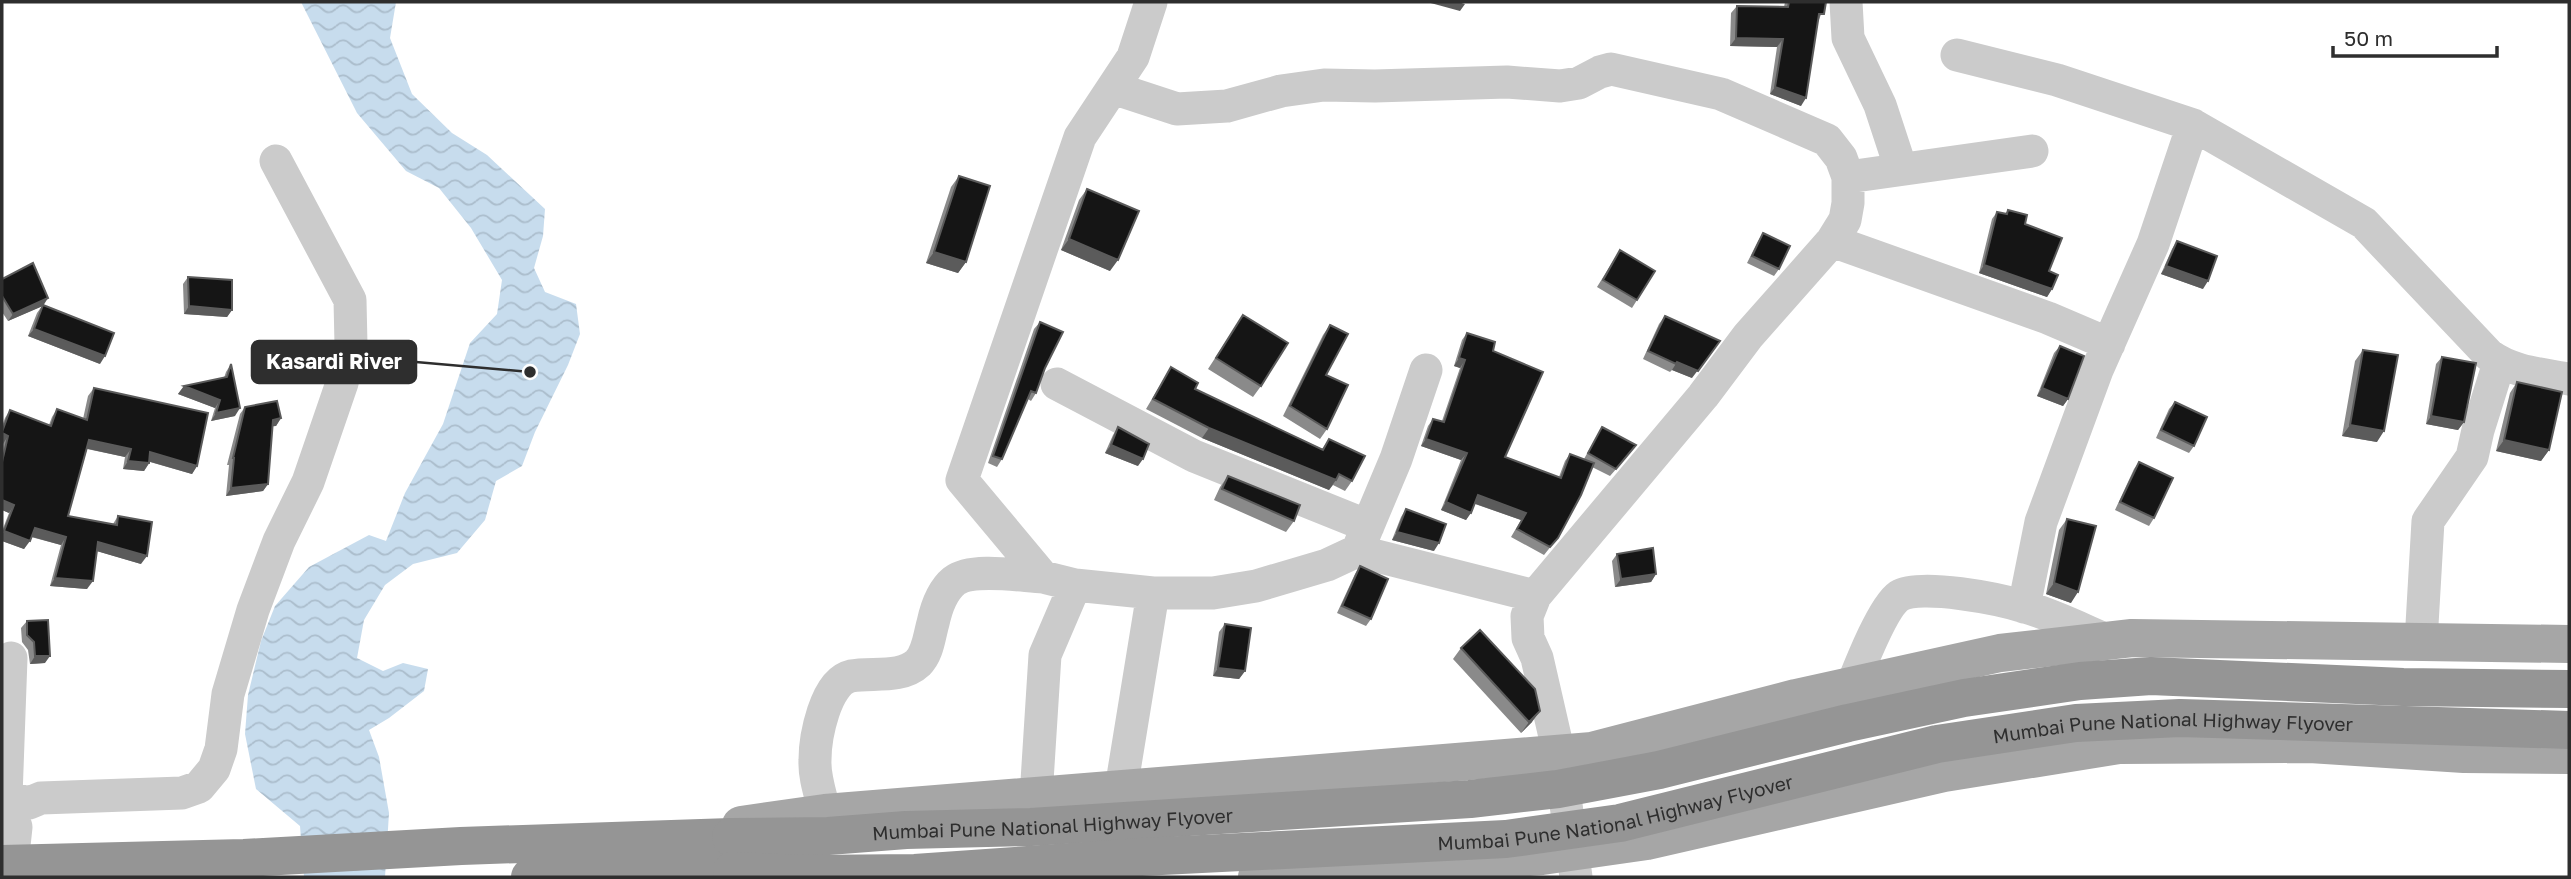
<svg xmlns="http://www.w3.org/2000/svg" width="2571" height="879" font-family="'Golos Text',sans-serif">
<defs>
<pattern id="water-waves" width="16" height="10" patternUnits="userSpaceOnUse" patternTransform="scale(1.75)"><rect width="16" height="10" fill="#c7dced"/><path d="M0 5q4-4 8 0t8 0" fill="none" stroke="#abbdcc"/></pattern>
</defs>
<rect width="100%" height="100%" fill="#fff"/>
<path fill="url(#water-waves)" d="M301 2H396L390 38 412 94 452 133 487 155 545 209 543 236 534 268 545 292 576 304 580 334 568 365 535 432 522 466 496 481 485 520 457 553 413 564 385 585 364 620 357 658 383 671 403 663 428 669 424 691 389 718 369 730 379 757 389 813 385 877H304L300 826 256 789 245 734 248 695 261 641 275 606 309 567 369 535 386 541 405 493 443 424 470 343 497 314 502 280 471 228 439 188 406 171 357 113Z"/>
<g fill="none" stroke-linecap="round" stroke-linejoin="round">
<path stroke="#cbcbcb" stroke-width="33" d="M1151 2 1133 57 1080 137 962 480 1043 577 1075 585 1153 593H1213L1256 586 1327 565 1357 551 1535 596
M1846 2 1848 38 1880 105 1901 169
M1957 55 2057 80 2193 125 2364 223 2489 355C2512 372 2541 374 2569 379
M1113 88 1177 109 1227 106 1281 91 1324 85 1375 86 1507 82 1560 86 1579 83 1600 72 1611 69 1721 94 1827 140 1841 158 1848 177V203L1845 220 1832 241 1748 336 1703 396 1535 596 1527 616 1528 638 1537 658 1559 754 1576 877
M1848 177 2032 151
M1832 241 2048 318 2109 344
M1057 384 1194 456 1368 526
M1359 547 1396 459 1426 370
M2024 607 2041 522 2097 370 2153 244 2193 125
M2421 642 2428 521 2472 457 2478 430 2499 363
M1852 686C1860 666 1883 607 1899 596 1920 583 2000 599 2025 607 2053 615 2081 629 2109 641
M1121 789 1153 593
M6 797 11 658
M1036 797 1045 655 1075 585
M825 813C821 796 814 777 815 760 815 738 825 682 851 676 872 672 901 679 918 663 928 653 929 637 933 623 936 609 942 591 954 581 972 567 1021 576 1043 577
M12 864 16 827 6 797 29 803 41 798 182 793 199 787 214 769 221 749 228 694 253 610 279 541 308 482 342 383 351 345 350 300 276 161"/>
<path stroke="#a6a6a6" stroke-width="38" d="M741 825 825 813 1592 751 1796 698 2000 653 2132 638 2569 644
M1257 877 1542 856 1647 841 1944 773 2119 745 2310 744 2464 754 2569 755"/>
<path stroke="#959595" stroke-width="38" d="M2 864 244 858 461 846 731 837
M530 877 655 867 732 871"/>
<g stroke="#959595" stroke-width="38">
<path id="s1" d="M731 837 828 836 906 830 1031 827 1470 799 1558 789 1659 770 1848 723 1964 698 2080 681 2151 676 2403 687 2569 689"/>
<path id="s2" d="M732 871 810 874 915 873 1141 857 1506 839 1620 823 1937 744 2076 723 2180 718 2569 730"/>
</g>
</g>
<path fill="#8a8a8a" d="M1785 2H1826L1818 22 1801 106 1770 94 1777 47 1730 46 1731 13 1737 6 1784 7Z
M959 176 966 262 958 273 926 263 951 187Z
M1087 189 1110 271 1061 250 1079 200Z
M2008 210 2025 224 2049 271 2052 289 2047 297 1979 273 1992 219 1997 212 2005 214Z
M1763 233 1779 269 1774 276 1747 263 1758 241Z
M2177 241 2203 289 2161 274 2172 249Z
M1620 250 1637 300 1632 308 1597 287Z
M188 277 232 310 227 317 184 314 183 284Z
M2 279 43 305 100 364 28 336 37 313 42 306 8 321 2 312Z
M1243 315 1261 386 1253 397 1208 369Z
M1665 316 1692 378 1672 370 1670 372 1643 359 1659 324Z
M1040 322 1045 368 1036 393 1031 401 1028 399 1002 459 997 467 988 463 1034 329Z
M1330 325 1326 375 1327 429 1320 439 1283 416 1323 335Z
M1467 333 1493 351 1505 457 1559 477 1565 461 1570 454 1584 459 1602 427 1630 453 1610 476 1592 467 1552 545 1544 555 1511 537 1521 520 1475 504 1466 520 1441 510 1461 460 1421 446 1428 426 1433 419 1442 421 1460 368 1454 366 1462 340Z
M2060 346 2068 399 2063 406 2037 396 2054 353Z
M2363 350 2377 442 2342 436 2355 361Z
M2442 357 2464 422 2458 430 2426 424 2436 364Z
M231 364 235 416 211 421 215 408 178 394 184 386 224 378 226 372Z
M1171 367 1195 389 1322 449 1329 439 1352 481 1345 491 1333 485 1329 490 1202 438 1146 409Z
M2517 382 2549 450 2541 461 2496 451 2510 393Z
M94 388 197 466 192 474 150 462 144 471 123 469 125 457 87 449 68 516 113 524 118 516 141 564 97 551 87 589 50 586 61 545 31 537 24 549 2 541V531L9 513 2 510V448L3 444H2V426L5 418 10 410 49 425 52 417 57 409 83 419 88 396Z
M2175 402 2194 446 2189 453 2156 438 2169 409Z
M245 407 281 418 276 426H272L268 484 263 491 226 496 229 465H227L240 414Z
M1118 427 1138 466 1105 453 1113 435Z
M2139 462 2154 518 2149 526 2115 510 2134 469Z
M1228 476 1294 521 1286 532 1214 500 1220 487Z
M1406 509 1434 551 1392 540 1401 517Z
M2067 519 2071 603 2046 594 2059 530Z
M1617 554 1656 574 1651 582 1615 587 1612 561Z
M1360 566 1371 619 1366 626 1337 613 1355 574Z
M27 621 45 663 30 664 28 650 22 642 21 628Z
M1225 624 1245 671 1239 679 1213 676 1219 632Z
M1461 648 1532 722 1521 733 1453 659Z"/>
<path fill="#5b5b5b" d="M1427 2H1458L1465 4 1460 11Z
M1736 38 1783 39 1777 47 1730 46Z
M1775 87 1806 98 1801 106 1770 94Z
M1069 239 1118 260 1110 271 1061 250Z
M934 252 966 262 958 273 926 263Z
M1984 265 2052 289 2047 297 1979 273Z
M2166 266 2208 281 2203 289 2161 274Z
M48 298 43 306 8 321 13 314Z
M189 306 232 310 227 317 184 314Z
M34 329 105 356 100 364 28 336Z
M1720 341 1692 378 1672 370 1677 362Z
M1459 358 1465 360 1460 368 1454 366Z
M184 386 220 400 215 408 178 394Z
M2042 388 2068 399 2063 406 2037 396Z
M240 408 235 416 211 421 216 413Z
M2431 416 2464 422 2458 430 2426 424Z
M281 418 276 426 267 427 273 420Z
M2350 425 2384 431 2377 442 2342 436Z
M1209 428 1336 480 1329 490 1202 438Z
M2 433 8 436 3 444H2Z
M1426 439 1467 453 1461 460 1421 446Z
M89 440 131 449 125 457 84 448Z
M2504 440 2549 450 2541 461 2496 451Z
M1111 445 1143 459 1138 466 1105 453Z
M150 452 197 466 192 474 144 460Z
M128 461 149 463 144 471 123 469Z
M268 484 263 491 226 496 231 488Z
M1478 495 1526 513 1521 520 1473 503Z
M2 500 14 505 9 513 2 510Z
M1446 502 1471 513 1466 520 1441 510Z
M35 528 66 537 61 545 29 536Z
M4 531 30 541 24 549 2 541V535Z
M1397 532 1439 543 1434 551 1392 540Z
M98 542 147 556 141 564 93 550Z
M1656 574 1651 582 1615 587 1621 579Z
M55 578 93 581 87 589 50 586Z
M2054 583 2078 592 2071 603 2046 594Z
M35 656H50L45 663 30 664Z
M1218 668 1245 671 1239 679 1213 676Z
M1540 711 1532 722 1521 733 1529 722Z"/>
<path fill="#151515" stroke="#5b5b5b" stroke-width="2" d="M1789 2H1826L1824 14H1819L1806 98 1775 87 1783 39 1736 38 1737 6 1788 7Z
M959 176 990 186 966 262 934 252Z
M1087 189 1139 211 1118 260 1069 239Z
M2008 210 2027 215 2025 224 2062 238 2049 271 2058 275 2052 289 1984 265 1997 212 2007 214Z
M1763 233 1790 246 1779 269 1752 256Z
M2177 241 2217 256 2208 281 2166 266Z
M1620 250 1655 271 1637 300 1603 280Z
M33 263 48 298 13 314 2 296V279Z
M188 277 232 280V310L189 306Z
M43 305 114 333 105 356 34 329Z
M1243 315 1288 343 1261 386 1216 358Z
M1665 316 1720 341 1698 371 1677 362 1676 364 1648 351Z
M1040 322 1063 332 1045 368 1036 393 1031 391 1002 459 993 456Z
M1330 325 1348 334 1326 375 1348 385 1327 429 1290 406Z
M1467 333 1495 342 1493 351 1543 372 1505 457 1561 478 1570 454 1594 463 1581 495 1558 538 1550 547 1517 529 1526 513 1478 495 1471 513 1446 502 1467 453 1426 439 1433 419 1444 422 1465 360 1459 358Z
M2060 346 2084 356 2068 399 2042 388Z
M2363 350 2398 355 2384 431 2350 425Z
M2442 357 2476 363 2464 422 2431 416Z
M231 364 240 408 216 413 220 400 184 386 227 377Z
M1171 367 1198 383 1195 389 1323 450 1329 439 1365 456 1352 481 1339 474 1336 480 1209 428 1153 399Z
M2517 382 2562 392 2549 450 2504 440Z
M94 388 208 413 197 466 150 452 149 463 128 461 131 449 89 440 68 516 117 525 118 516 152 522 147 556 98 542 93 581 55 578 66 537 35 528 30 541 4 531 14 505 2 500V462L8 436 2 433V432L10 410 51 426 57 409 87 420Z
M277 401 281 418 273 420 268 484 231 488 234 458H233L245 407Z
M2175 402 2207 417 2194 446 2161 430Z
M1118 427 1149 444 1143 459 1111 445Z
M1602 427 1636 445 1616 469 1588 453Z
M2139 462 2173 478 2154 518 2120 502Z
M1228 476 1300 505 1294 521 1222 489Z
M1406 509 1446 524 1439 543 1397 532Z
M2067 519 2096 526 2078 592 2054 583Z
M1653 548 1656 574 1621 579 1617 554Z
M1360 566 1388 579 1371 619 1342 606Z
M48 620 50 656H35L34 642 27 635V621Z
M1225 624 1251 628 1245 671 1218 668Z
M1480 630 1535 689 1540 711 1529 722 1461 648Z"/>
<g text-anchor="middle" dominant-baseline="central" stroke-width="7" stroke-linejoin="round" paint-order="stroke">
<g font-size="19" fill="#2e2e2e" stroke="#fff">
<text stroke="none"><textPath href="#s2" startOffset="1454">Mumbai Pune National Highway Flyover</textPath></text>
<text stroke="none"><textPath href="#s2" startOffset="887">Mumbai Pune National Highway Flyover</textPath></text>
<text stroke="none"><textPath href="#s1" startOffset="322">Mumbai Pune National Highway Flyover</textPath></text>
</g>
</g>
<path fill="none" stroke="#2e2e2e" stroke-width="2.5" d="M530 372L416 362"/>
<circle fill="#2e2e2e" stroke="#fff" stroke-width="2.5" cx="530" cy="372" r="7"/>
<rect fill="#2e2e2e" stroke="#2e2e2e" stroke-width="2.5" x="252" y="341" width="164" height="42" rx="7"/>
<g font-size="21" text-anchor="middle" font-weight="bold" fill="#fff">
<text x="334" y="369">Kasardi River</text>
</g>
<rect width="2571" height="879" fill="none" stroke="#2e2e2e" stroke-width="7"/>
<path d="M2333 46v10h164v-10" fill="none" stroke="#2e2e2e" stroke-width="3.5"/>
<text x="2344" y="46" font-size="21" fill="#2e2e2e" stroke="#ffffff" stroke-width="5" paint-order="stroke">50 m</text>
</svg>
